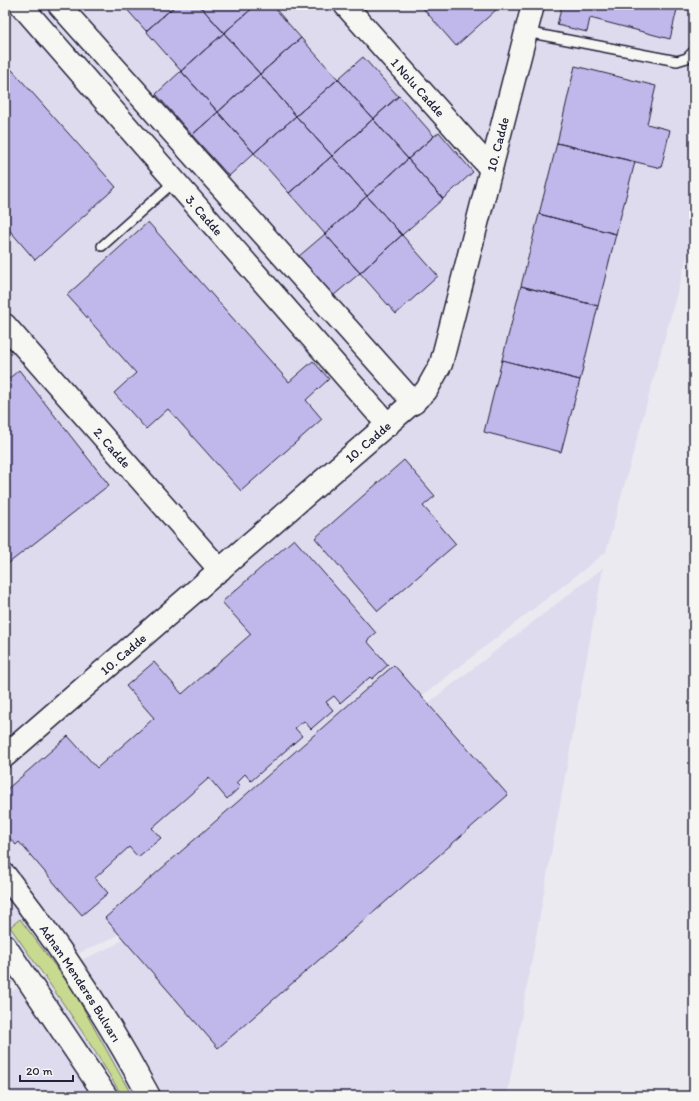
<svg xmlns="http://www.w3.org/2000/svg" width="699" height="1101" font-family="Itim,sans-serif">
<rect width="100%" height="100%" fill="#ebeaf0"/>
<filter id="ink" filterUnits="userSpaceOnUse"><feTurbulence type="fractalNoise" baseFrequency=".025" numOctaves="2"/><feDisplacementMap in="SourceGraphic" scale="8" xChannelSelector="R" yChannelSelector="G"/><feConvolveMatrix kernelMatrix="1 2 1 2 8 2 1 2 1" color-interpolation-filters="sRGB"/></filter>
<g filter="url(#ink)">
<path fill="#dedbee" d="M5 5H694V231L606 552 113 938 5 986Z
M603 568 507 1096H5V994L115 945Z"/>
<path fill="#c8da8f" stroke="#757e65" d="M20 919 73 990 132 1096H122C88 1037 49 983 10 927Z"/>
<path fill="#c0b8ea" stroke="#22223b" d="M123 5H176L146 31Z
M176 5H199L224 33 181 71 146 31Z
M199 5H256L224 33Z
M256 5H272L301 38 260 74 224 33Z
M422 5H494L497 9 456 46 421 6Z
M562 5H678L670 39 590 18 587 32 557 25Z
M224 33 260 74 218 112 181 71Z
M301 38 338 79 296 116 260 74Z
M363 57 398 96 373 119 338 79Z
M5 62 116 187 35 260 5 225Z
M575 66 656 86 647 124 670 130 661 168 557 143Z
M181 71 218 112 192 135 156 94Z
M260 74 296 116 254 153 218 112Z
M338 79 373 119 332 156 296 116Z
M399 96 434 136 408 159 373 119Z
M218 112 254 153 229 176 192 135Z
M296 116 332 156 289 193 254 153Z
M373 119 408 159 367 196 332 156Z
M439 132 473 172 443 199 408 159Z
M557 143 635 162 616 234 539 214Z
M332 156 367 196 325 234 289 193Z
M408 159 443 199 402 235 367 196Z
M367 196 402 235 360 273 325 234Z
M539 214 616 234 598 306 521 286Z
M148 222 289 382 313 361 329 379 306 400 322 419 241 491 168 409 146 429 114 393 136 373 67 295Z
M325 234 360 273 333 296 298 257Z
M402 235 438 276 396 314 360 273Z
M521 286 598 306 580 380 502 360Z
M502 360 580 380 561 452 484 432Z
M19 370 109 485 5 566V382Z
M404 460 435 496 423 506 456 544 378 611 315 538Z
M294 539 376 633 367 641 388 665 372 679 370 677 340 703 334 696 326 702 333 710 311 729 304 721 295 728 302 736 251 781 245 774 236 783 240 787 227 799 209 778 152 828 161 838 138 857 129 847 95 878 108 893 82 915 19 842 16 845 5 833V791L68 736 97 768 154 718 126 686 154 662 182 694 251 634 222 602Z
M394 665 508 795 218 1048 105 918Z"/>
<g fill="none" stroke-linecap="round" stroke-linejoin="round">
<g stroke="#22223b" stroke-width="12">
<path id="service" d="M526 32 677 61 687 58 694 51
M102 246 175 181"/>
</g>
<g stroke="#22223b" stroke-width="25">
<g id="tertiary">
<path id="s1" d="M21 5 388 425"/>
<path d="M59 5 414 403"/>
<path id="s2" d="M345 5 491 169"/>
<path id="s3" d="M5 325 220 570"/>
<path id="s4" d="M5 756 426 391 441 364 533 5"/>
</g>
</g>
<g stroke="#22223b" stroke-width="25">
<g id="secondary">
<path id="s5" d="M5 875C59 944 108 1019 149 1096"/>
<path d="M5 946 106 1096"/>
</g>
</g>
<use href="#service" stroke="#f6f6f2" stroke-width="9"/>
<use href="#tertiary" stroke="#f6f6f2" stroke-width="22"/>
<use href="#secondary" stroke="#f6f6f2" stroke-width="22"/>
</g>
</g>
<g text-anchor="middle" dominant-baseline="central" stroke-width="3.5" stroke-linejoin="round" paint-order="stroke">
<g font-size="13" fill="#22223b" stroke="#f6f6f2">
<text stroke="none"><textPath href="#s2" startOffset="110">1 Nolu Cadde</textPath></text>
<text stroke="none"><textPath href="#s4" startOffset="815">10. Cadde</textPath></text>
<text stroke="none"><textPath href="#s1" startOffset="279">3. Cadde</textPath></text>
<text stroke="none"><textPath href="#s4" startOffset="480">10. Cadde</textPath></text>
<text stroke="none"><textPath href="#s3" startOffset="163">2. Cadde</textPath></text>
<text stroke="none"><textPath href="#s4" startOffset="156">10. Cadde</textPath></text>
<text stroke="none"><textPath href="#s5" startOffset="132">Adnan Menderes Bulvarı</textPath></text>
</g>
</g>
<rect width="699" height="1101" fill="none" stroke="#f6f6f2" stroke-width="20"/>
<rect x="10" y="10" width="679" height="1081" fill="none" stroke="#22223b" stroke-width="1.5" filter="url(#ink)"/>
<path d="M20 1075v6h53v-6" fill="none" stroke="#22223b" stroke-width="2"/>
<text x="26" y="1075" font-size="12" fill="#22223b" stroke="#f6f6f2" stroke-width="3" paint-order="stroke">20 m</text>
</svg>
